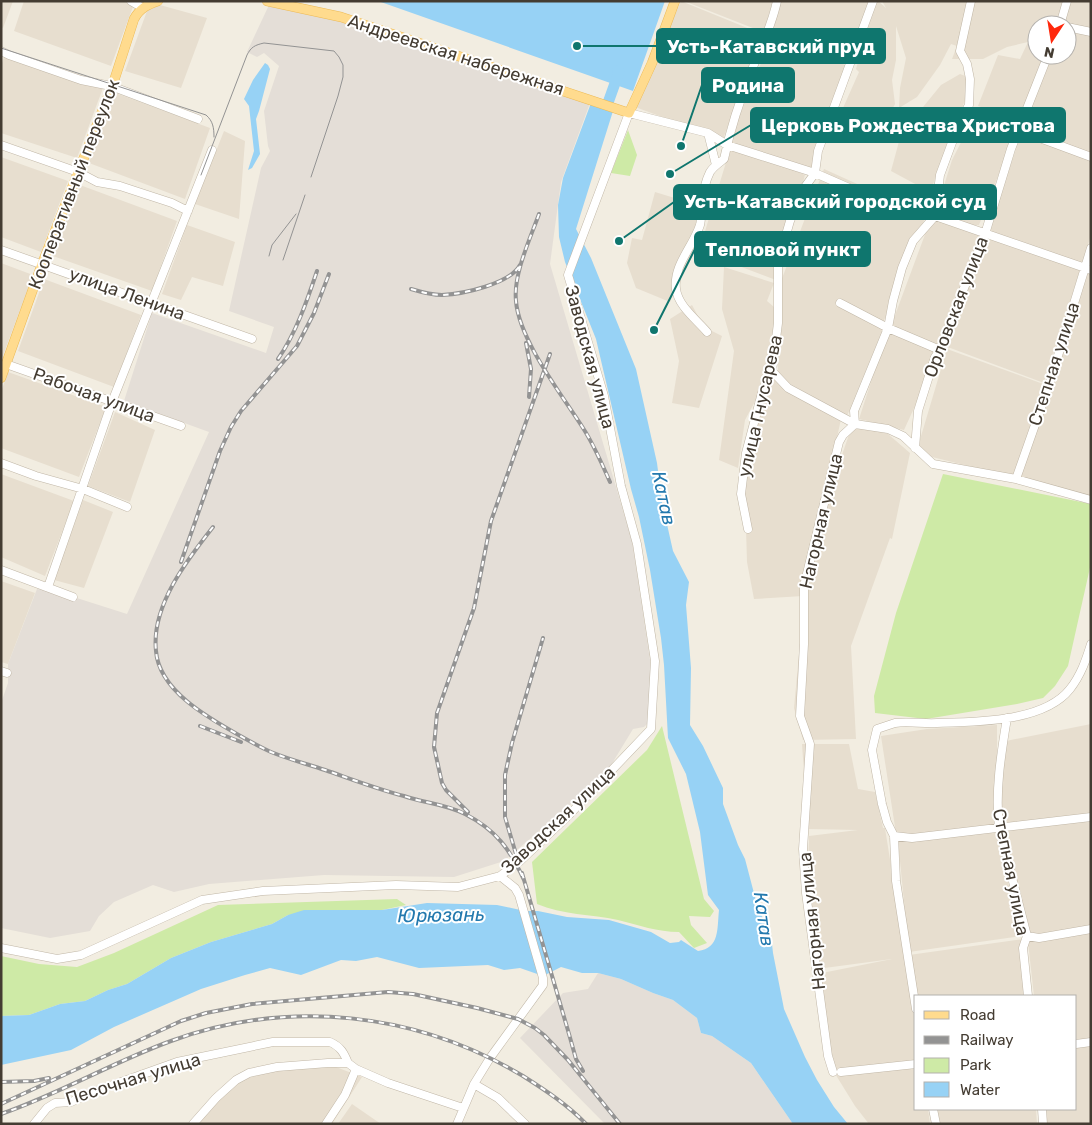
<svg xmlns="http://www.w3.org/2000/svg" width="1092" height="1125" font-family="Rubik,sans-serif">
<rect width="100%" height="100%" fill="#f2ede1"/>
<path fill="#e7decf" d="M1 1H13L3 28 1 27Z
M24 1H126L134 4 111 66 14 31Z
M681 1 762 34 723 139 635 107Z
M684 1H773L763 32Z
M781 1H870L848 63 769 34Z
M875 1H878L886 8 882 1H1068L1063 16 1054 17 1050 25H1037V40L1034 41 1037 42V55H1046L1018 120 978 106 998 55 1020 59 1028 42 1007 47 983 59H952L957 46 951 44 940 65 917 97 899 108 900 88 906 58 896 26V60L892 80 895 104 884 125 863 135 847 134 833 138 831 135 859 72 856 69Z
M1071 1H1091V30L1064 22Z
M160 5 207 18 181 88 125 71 147 11Z
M1064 24 1091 33V235L1044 383 945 346 988 232 1022 131 1051 55H1067V25H1063Z
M772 36 848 66 811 171 761 156 805 175 776 280 699 251 731 146 728 144Z
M4 57 103 88 77 158 1 133V66Z
M960 74 973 79 930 192 891 171 901 134 941 85Z
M113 92 210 128 185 199 89 163Z
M978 109 1019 122 979 225 968 226 983 234 942 347 904 430 859 419 889 326H891L933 213 935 214 952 160Z
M224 131 245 141 239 219 195 204Z
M1 157 68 181 41 252 1 237Z
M824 169 926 215 905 272 882 325 884 326 847 416 778 377V281H781Z
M80 185 177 221 152 291 53 256Z
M655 192 704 207 694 248 670 302 636 288 627 263 632 238 642 240Z
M187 225 235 242 223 286 192 277 181 300 162 294Z
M1 263 33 275 1 361Z
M724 267 774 283 767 301 774 307V343L769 373 841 419 803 596 754 599 747 562 745 495 747 466 766 381 745 420 738 468 719 460 734 351 722 309Z
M1086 269 1091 271V501L1019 479Z
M44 279 141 315 114 387 18 351Z
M692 305 704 327 722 336 699 408 672 403 679 361 670 319Z
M947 349 1046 385 1013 477 916 453Z
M8 372 106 407 79 477 1 448V392Z
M115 412 155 430 130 502 88 486Z
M853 423 888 434 910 453 892 539 890 538 851 646 856 739 803 740 794 708 801 632 806 593 823 510Z
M1 474 74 501 45 576 1 557Z
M83 500 113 512 84 588 54 580Z
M1 581 35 593 8 664 1 662Z
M1091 724V1041L1076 1043V996H1034L1028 942 1003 829 1000 791 1001 742Z
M997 725V826L897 840 881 736 927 729Z
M802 744H849L858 789 875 792 883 828H885L916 1024V1109H928L930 1124H869L855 1106 834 1072 835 1071 817 974 892 959 817 969 808 871 809 836 858 830 808 829Z
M996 831 1021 936 909 952 898 841Z
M1023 939 1027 996H916L909 955Z
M1091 1043V1124H1041L1039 1109H1076V1046Z
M336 1067 362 1077 332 1124H193L239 1081 275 1070Z
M352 1104 381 1124H338Z
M936 1109H1036L1037 1124H939Z"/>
<path fill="#e4ded7" d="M269 5 328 15 590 103 561 182 550 264 632 541 652 673 648 723 644 727 633 729 605 775 504 861 454 877 324 875 209 884 174 892 153 885 114 902 99 916 90 931 50 938 1 928V703L8 683V664L37 589 58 592 127 614 209 432 124 401 152 313 266 353 274 327 229 311 261 168 270 151 268 146 264 111 279 66 264 53 257 57 247 52Z
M598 973 621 979 653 993 673 1000 697 1018 701 1033 712 1036 751 1063 793 1124H605L520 1038 563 993 588 989Z"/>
<path fill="#ceeaa6" d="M628 130 637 155 630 176 611 173Z
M943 474 1091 504V563L1068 666 1055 686 1043 698 1017 704 926 719 875 713 874 696 896 613Z
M662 726 704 899 714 911 710 917 689 916 691 925 707 943 694 948 679 932C657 932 639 925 618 920 591 914 562 915 537 904L532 862 647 750Z
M397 899 406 905 382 910 288 915 272 924 211 942 171 958 127 984 108 990 85 1001 60 1004 29 1015 1 1016V956L39 964 77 967 114 953 218 905Z"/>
<path fill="#97d2f5" d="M378 1H665L633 91Z
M265 63 268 65 270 69 259 111 256 119 260 154 252 168 248 170 254 151 249 106 244 99 253 80Z
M591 103 613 111 576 229 591 258 636 369 657 463 662 502 673 551 689 582 686 605 691 668 690 725 703 746 723 788V804L738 845 745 859 755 897 765 925 771 935 773 953 784 1009 805 1057 817 1080 834 1107 848 1124H793L751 1063 712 1036 701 1033 697 1018 673 1000 653 993 621 979 598 973H582L561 967 543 976 520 968 504 970 488 965 419 968 377 957 356 961 341 960 301 975 270 968 245 975 201 989 114 1027 71 1050 1 1065V1016L29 1015 60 1004 85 1001 108 990 127 984 171 958 211 942 272 924 288 915 304 910H382L427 903 497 905 525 911H538L567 917 609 920 651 932 670 943 679 942 681 940 698 951C720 948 717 929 719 910L708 895 700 832 686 774 668 738 664 665 661 638 650 570 639 517 631 489 596 339 565 262 559 237 558 205 563 178Z"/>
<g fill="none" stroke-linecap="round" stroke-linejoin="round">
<path stroke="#97d2f5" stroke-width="11" d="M604 114 619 72 618 71"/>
<g stroke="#c1b7a7" stroke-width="9">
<path id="minor" d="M131 1 143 8
M1060 25 1067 1
M1067 27 1091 32
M1 51 9 55 81 80 111 86 198 119
M1018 130 1091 157
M708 133 716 165
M1 145 78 172 97 182 120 186 172 203 188 211
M1 250 252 339
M840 303 888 328 940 350
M707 332C697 320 678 306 676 289 673 265 693 247 700 225 702 218 700 210 702 202 703 193 706 180 710 172 713 167 719 163 724 159 730 130 742 94 753 67 762 45 772 25 777 1
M6 364 181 426
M772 371 788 388 855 424 888 429 903 436 933 464 1016 479 1091 500
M915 448 918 411 935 357 940 350 985 234 1011 149 1048 55
M1 463 36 476 83 489 127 507
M1016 479 1049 385 1091 248
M748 529 741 494 746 453 763 389 772 371 778 323V262L790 221 802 191 815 173 818 151 873 1
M1 570 73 597
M48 587 112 402 212 150
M1091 644C1086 660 1081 675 1070 689 1044 722 977 722 937 723 924 724 908 721 895 723 889 725 883 727 877 729L872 750 882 804 887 822 894 836 912 838 1091 817
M1 671 7 673
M1007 718C1001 754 995 791 999 827L1027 936 1023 948 1028 996
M894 836 896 881 916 1009
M1027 936 1039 938 1091 929
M1 948 57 959 81 955 202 900 263 891 396 885 458 887 500 876 519 862 570 814 651 729 655 661 637 544 621 486 604 396 568 275 629 113 708 133 727 145 815 173 879 201 935 216 1091 270
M1076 1044 1091 1042
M833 1072 828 1056 806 893 803 849 810 744 800 716 804 644V586L839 442 843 435 855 424 854 411 888 328 893 301 902 268 913 241 935 216 940 175 960 121 969 105 970 79 967 64 960 51 971 1
M841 1072 916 1064
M474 1084 498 1098 525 1124
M933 1109 936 1124
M1042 1109 1043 1124
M34 1124 47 1108 55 1103 71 1102 93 1092 177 1062 273 1042H330C341 1047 344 1053 348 1063
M193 1124 216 1098 236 1080 249 1073 277 1067 328 1063H348L356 1069 388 1083 463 1108
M326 1124 345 1095 356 1069
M457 1124 474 1084 490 1058 543 985V978L519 895 515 888 500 876"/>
</g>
<g stroke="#ecba56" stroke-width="10">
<path id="major" d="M267 1 341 17 629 113 652 63 675 1
M1 378 42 264 113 84 134 19C140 8 147 5 158 1"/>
</g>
<use href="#minor" stroke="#fff" stroke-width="8"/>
<use href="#major" stroke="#ffdb8e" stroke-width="9"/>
<path stroke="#939393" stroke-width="1" d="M1 48 206 115C213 121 214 128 214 137
M201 175 247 55C251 47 255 45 264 43L334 51 339 57 343 65V77L338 96 311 177
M269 256 272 245 296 214
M283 260 305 195"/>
<g stroke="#939393" stroke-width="4">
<path id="rail" d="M539 214C530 239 513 275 516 301 519 340 562 395 583 428 594 445 602 464 610 482
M411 289C421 292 431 295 442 295 463 294 510 284 520 265
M526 343 531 369 529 397
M278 359C296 333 307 301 317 271
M213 527C187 560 151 606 156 651 159 692 212 720 244 738 253 743 262 748 271 752 288 759 307 764 325 770 351 779 377 789 404 796 424 803 446 804 465 814 496 830 510 849 524 880
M181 562 220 451 231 427 241 411 297 346 314 313 329 274
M200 726 241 742
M468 812 446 790 442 783 434 747 437 713 474 608 491 521 550 354
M516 854 505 817V775L512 743 543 638
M522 873 569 1034 576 1059 583 1071
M1 1082 34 1081 49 1078
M1 1104 181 1021 206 1013 252 1004 388 992 413 994 477 1008 518 1019 535 1028 544 1035 568 1060 620 1124
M1 1114C59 1094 113 1062 171 1041 289 998 416 1012 523 1076 545 1090 568 1105 586 1124"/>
</g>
<use href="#rail" stroke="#fff" stroke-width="2" stroke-dasharray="5.5" stroke-linecap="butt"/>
</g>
<g text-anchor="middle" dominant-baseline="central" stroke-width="4" stroke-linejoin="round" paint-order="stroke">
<g font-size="18" fill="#443c32" stroke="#fff">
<text transform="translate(456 55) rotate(18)">Андреевская набережная</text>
<text transform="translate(74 184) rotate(-69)">Кооперативный переулок</text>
<text transform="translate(127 294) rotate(20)">улица Ленина</text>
<text transform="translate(956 307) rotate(-69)">Орловская улица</text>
<text transform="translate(590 357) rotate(75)">Заводская улица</text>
<text transform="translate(1054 364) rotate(-72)">Степная улица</text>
<text transform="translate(94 395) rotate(20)">Рабочая улица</text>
<text transform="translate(760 406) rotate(-77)">улица Гнусарева</text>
<text transform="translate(821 521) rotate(-77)">Нагорная улица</text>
<text transform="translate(558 820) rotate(-43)">Заводская улица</text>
<text transform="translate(1011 872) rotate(79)">Степная улица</text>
<text transform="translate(812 921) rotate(-96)">Нагорная улица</text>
<text transform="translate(133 1079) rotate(-17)">Песочная улица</text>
</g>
<g font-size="19" font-style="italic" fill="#2379ae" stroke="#fff">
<text transform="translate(664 498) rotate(78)">Катав</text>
<text transform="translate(441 915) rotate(-1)">Юрюзань</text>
<text transform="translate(764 919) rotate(82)">Катав</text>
</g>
</g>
<path fill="none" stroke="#0f766e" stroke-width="2" d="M577 46L657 46M681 146L702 85M670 174L751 125M619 241L674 202M654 330L695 249"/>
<g fill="#0f766e" stroke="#fff" stroke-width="2">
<circle cx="577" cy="46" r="5"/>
<circle cx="681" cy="146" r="5"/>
<circle cx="670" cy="174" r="5"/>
<circle cx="619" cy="241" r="5"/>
<circle cx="654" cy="330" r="5"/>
</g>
<g fill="#0f766e" stroke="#0f766e" stroke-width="2">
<rect x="657" y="29" width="228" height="34" rx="5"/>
<rect x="702" y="68" width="92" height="34" rx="5"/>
<rect x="751" y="108" width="314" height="34" rx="5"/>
<rect x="674" y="185" width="322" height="34" rx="5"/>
<rect x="695" y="232" width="175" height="34" rx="5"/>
</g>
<g font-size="19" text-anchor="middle" font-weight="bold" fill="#fff">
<text x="771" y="53">Усть-Катавский пруд</text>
<text x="748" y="92">Родина</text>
<text x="908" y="132">Церковь Рождества Христова</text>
<text x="835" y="208">Усть-Катавский городской суд</text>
<text x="783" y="256">Тепловой пункт</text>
</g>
<rect width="1092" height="1125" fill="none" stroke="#443c32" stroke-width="5"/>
<rect x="914" y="995" width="162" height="115" fill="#ffffff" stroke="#b4b1ad"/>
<rect x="924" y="1011" width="25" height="8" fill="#ffdb8e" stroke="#b4b1ad"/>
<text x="960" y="1020" font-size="15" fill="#443c32">Road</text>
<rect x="924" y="1036" width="25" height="8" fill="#939393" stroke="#b4b1ad"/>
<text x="960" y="1045" font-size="15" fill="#443c32">Railway</text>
<rect x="924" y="1058" width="25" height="15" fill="#ceeaa6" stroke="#b4b1ad"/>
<text x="960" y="1070" font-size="15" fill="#443c32">Park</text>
<rect x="924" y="1082" width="25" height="15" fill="#97d2f5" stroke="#b4b1ad"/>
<text x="960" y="1095" font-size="15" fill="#443c32">Water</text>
<g transform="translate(1052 40) rotate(192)"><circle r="24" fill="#ffffff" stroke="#b4b1ad"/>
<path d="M0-4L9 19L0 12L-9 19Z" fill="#ff280c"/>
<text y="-8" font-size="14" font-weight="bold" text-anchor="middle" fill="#443c32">N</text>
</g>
</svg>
